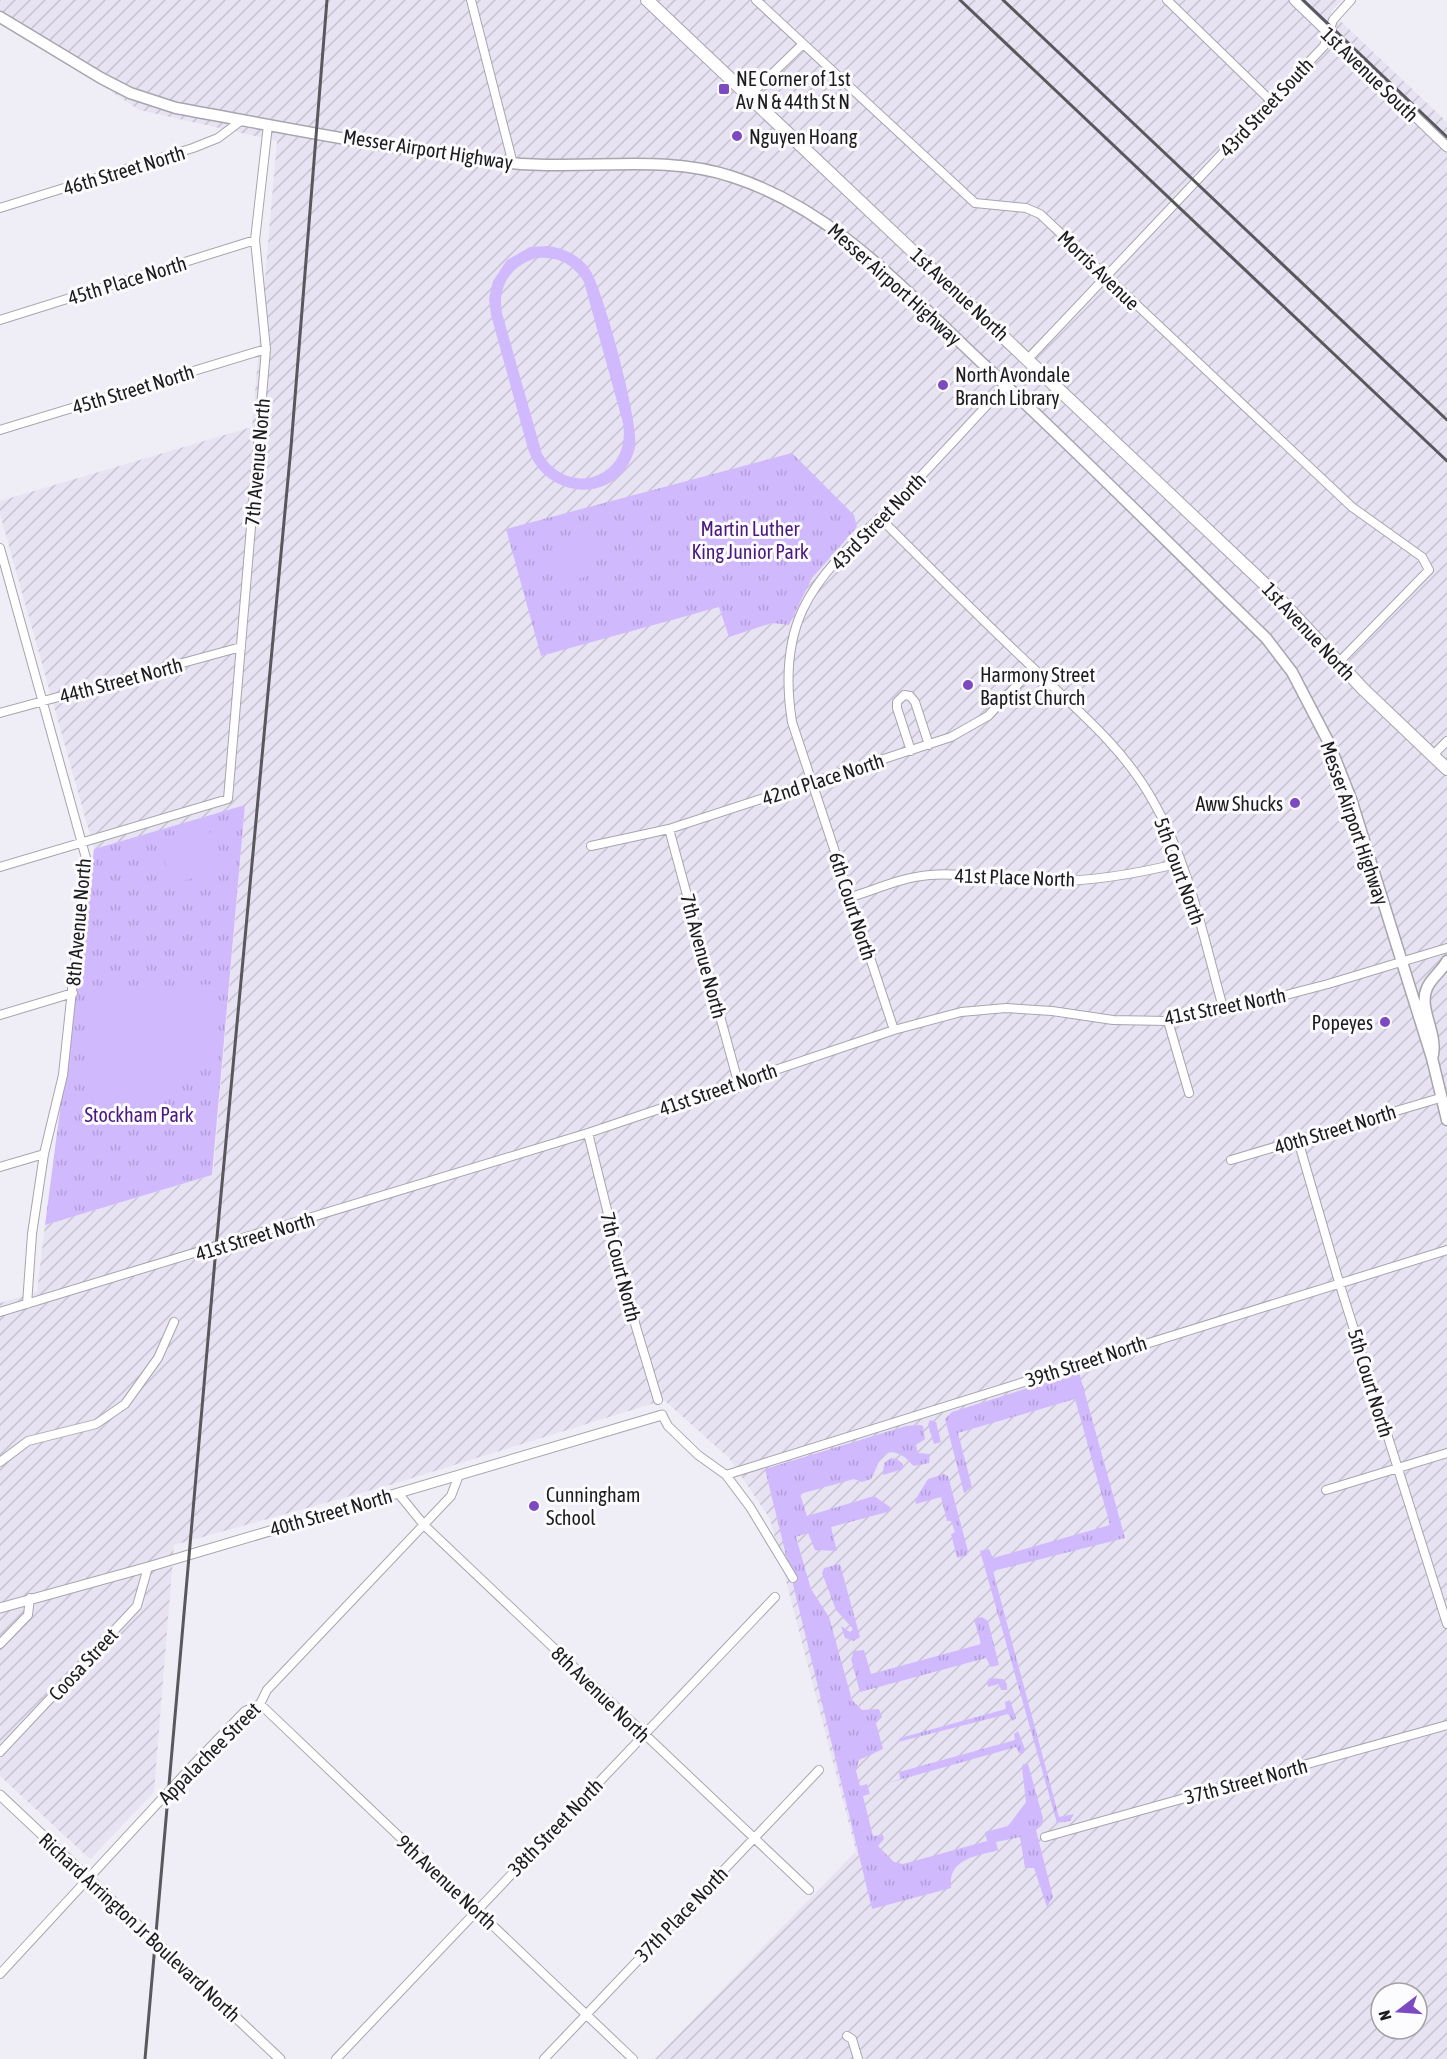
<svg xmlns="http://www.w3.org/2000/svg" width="1447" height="2059" font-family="'Asap Condensed',sans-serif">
<defs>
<pattern id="industrial-furrows" width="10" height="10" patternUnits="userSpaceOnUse" patternTransform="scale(1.5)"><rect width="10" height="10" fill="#e8e3f3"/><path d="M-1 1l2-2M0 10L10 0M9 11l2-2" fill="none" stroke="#c6c2d0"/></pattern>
<pattern id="grass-tufts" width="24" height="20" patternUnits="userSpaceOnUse" patternTransform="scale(1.5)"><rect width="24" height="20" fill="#d1b9fd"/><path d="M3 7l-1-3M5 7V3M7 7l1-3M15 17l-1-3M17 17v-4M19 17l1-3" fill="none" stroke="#b39ed8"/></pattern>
</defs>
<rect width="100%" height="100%" fill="#efedf5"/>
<path fill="url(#industrial-furrows)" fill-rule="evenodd" d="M0 0H1342L1331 12 1447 122V2059H655L856 1851 770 1519 729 1458 664 1400 393 1484 174 1545 154 1792 90 1859 0 1776V1303L37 1292 45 1225 213 1175 245 806 94 849 0 514V501L252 427 277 141 139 110 0 17ZM1381 1993H1417V2029H1381Z"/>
<path fill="url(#grass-tufts)" d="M792 453 854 515 857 527 812 578 789 625 772 623 729 637 719 607 541 656 506 529Z
M245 805 212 1175 45 1225 94 849Z
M1079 1372 1125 1538 993 1571 1059 1817 1074 1814 1070 1821 1057 1823 980 1551 989 1549 993 1558 1110 1525 1075 1399 958 1433 972 1487 964 1493 945 1419 952 1412Z
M930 1420 936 1422 941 1442 934 1444 928 1425Z
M920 1425 923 1426 925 1439 916 1445 918 1453 930 1454 929 1463 914 1466C909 1462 905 1456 899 1454 880 1446 878 1469 871 1479L862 1482 854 1479 800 1494 807 1516 874 1496 890 1507 891 1511 831 1527 837 1551 815 1550 808 1533 796 1537 811 1589 829 1617 852 1700 862 1710 879 1709 882 1717 876 1723 883 1749 859 1760 856 1771 860 1786 867 1784 870 1794 863 1796 873 1836 883 1835 884 1839 878 1846 894 1862 903 1864 987 1841 985 1832 1008 1826 1026 1802 1022 1768 1023 1764H1028L1043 1818 1042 1825 1036 1830 1053 1897 1047 1907 1034 1868H1025L1020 1837 996 1842 998 1850C975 1857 948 1858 951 1888L872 1909 765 1469 906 1426Z
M891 1458 897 1459 903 1464V1469L883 1475 884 1463Z
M944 1474 948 1476 968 1551 967 1555 957 1558 951 1534 955 1532 951 1521H947L941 1497 916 1504 915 1500 928 1479Z
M840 1564 860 1637 854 1641 845 1638 841 1626 850 1632 853 1629 836 1610 822 1573 824 1568Z
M982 1617 988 1621 999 1665 991 1667 986 1658 860 1692 851 1659 854 1651 864 1650 871 1674 981 1644 974 1619Z
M990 1678 1003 1679 1007 1684V1690H1001L999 1684 988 1687 987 1681Z
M1010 1700 1016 1718 1013 1721 1008 1714 898 1742 900 1738 1006 1709 1005 1702Z
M1018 1731 1025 1749 1023 1754 1019 1753 1016 1747 881 1785 900 1779 899 1772 1015 1740 1014 1734Z"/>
<path fill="#d1b9fd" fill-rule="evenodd" d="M547 246C564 248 580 255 590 270 603 289 640 425 635 447 622 505 546 502 528 449L491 315 489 298 493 281 507 260 530 247ZM537 258C558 256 573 264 584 282L623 423C632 476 570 500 542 454L502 313C497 286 511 265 537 258Z
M586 538 597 573 561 584 551 548Z
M208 826 220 871 171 884 159 839Z
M218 984C217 1002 218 1022 215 1039 213 1049 205 1059 199 1067 173 1103 137 1120 94 1125L90 998 98 989Z"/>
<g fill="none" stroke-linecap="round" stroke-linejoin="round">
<g stroke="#a7a5ad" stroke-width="10">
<path id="minor" d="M471 0 513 164
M756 0 975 203 1026 208 1040 214 1352 507 1422 557 1429 570 1339 662
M1167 0 1271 101
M750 95 802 45
M0 208 193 148 218 138 242 120
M0 320 255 240
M1028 359 1324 46 1333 20 1351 0
M0 430 266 349
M880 518C930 568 980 618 1032 667 1076 709 1123 747 1153 801 1190 864 1204 941 1224 1011
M0 548 86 858 63 1075 44 1154 32 1234 27 1304
M0 713 241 647
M911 751 897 708V702L904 695 910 696 915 702 929 745
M1433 755 1447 741
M669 829 738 1082
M591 846 669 829 951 737 988 716 1033 668
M0 867 228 799 266 349 255 240 268 125
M851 897C877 889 903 877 930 875 962 872 991 880 1021 881 1074 884 1128 876 1180 863
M0 1015 73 993
M1168 1021 1189 1093
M894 1030 792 722C786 684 786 645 803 609 824 565 865 533 899 499 935 462 970 423 1006 385
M588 1133 636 1327 658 1400
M1298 1140 1339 1282 1447 1624
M1231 1160 1440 1098
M0 1167 44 1154
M0 1312 588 1133 894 1030 961 1012 1006 1008 1052 1011 1113 1020 1168 1021 1224 1011 1328 984 1447 948
M662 1415 668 1426 698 1455 726 1475 750 1507 793 1578
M0 1462 28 1441 96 1424 125 1404 158 1358 174 1322
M726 1475 1447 1250
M1326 1490 1447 1453
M398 1493 424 1525 809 1890
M0 1644 28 1615 30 1598
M260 1704 633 2059
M0 1752 137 1606 148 1567
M1045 1837 1447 1725
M0 1974 194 1764 245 1711 260 1704 267 1690 451 1496 459 1475
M847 2036 852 2039 858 2059
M336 2059 775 1597
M544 2059 819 1770"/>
</g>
<g stroke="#a7a5ad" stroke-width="11">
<path id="tertiary" d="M1294 0 1447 147
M0 1608 148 1567 662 1415
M0 1795 280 2059"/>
</g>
<g stroke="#a7a5ad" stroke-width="13">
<path id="secondary" d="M0 17 101 78 130 93 176 108C287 128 399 151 511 163 584 171 662 153 733 177 835 210 905 291 981 362 1078 452 1171 546 1266 638L1292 672 1329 743 1351 799 1432 1058 1447 1120
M1433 1055C1437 1031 1418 1008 1427 988 1431 978 1442 971 1447 961"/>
</g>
<g stroke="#a7a5ad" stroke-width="14">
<path id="primary" d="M647 0 1272 591 1363 689 1447 769"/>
</g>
<use href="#minor" stroke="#fff" stroke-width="8"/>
<use href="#tertiary" stroke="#fff" stroke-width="9"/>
<use href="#secondary" stroke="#fff" stroke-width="10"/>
<use href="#primary" stroke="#fff" stroke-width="12"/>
<path stroke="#59585d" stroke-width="3" d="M960 0 1447 461
M1003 0 1447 420
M1303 0 1447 137
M145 2059 216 1248 291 447 327 0"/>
</g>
<g fill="#7d49c1" stroke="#fcfbfe" stroke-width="2">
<rect x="718" y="83" width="12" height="12" rx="3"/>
<circle cx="737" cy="136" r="6"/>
<circle cx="943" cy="385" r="6"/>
<circle cx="968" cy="685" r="6"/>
<circle cx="1295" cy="803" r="6"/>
<circle cx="1385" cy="1022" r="6"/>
<circle cx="534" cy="1506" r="6"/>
</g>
<g text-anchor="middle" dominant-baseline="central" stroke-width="6" stroke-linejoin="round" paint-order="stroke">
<g font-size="20" fill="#1c1b1e" stroke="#fcfbfe">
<text transform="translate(1370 74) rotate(44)">1st Avenue South</text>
<text transform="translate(1266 107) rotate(-47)">43rd Street South</text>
<text transform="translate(428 149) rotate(9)">Messer Airport Highway</text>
<text transform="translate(124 170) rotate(-17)">46th Street North</text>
<text transform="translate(1099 270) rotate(44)">Morris Avenue</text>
<text transform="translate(127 280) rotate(-17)">45th Place North</text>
<text transform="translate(895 284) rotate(42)">Messer Airport Highway</text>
<text transform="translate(960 294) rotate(43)">1st Avenue North</text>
<text transform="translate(133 389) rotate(-17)">45th Street North</text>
<text transform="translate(257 462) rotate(-85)">7th Avenue North</text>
<text transform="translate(878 521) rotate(-46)">43rd Street North</text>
<text transform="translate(1309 631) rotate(47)">1st Avenue North</text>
<text transform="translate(121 680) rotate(-15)">44th Street North</text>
<text transform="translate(823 779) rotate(-18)">42nd Place North</text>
<text transform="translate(1355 823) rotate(71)">Messer Airport Highway</text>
<text transform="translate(1180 871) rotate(70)">5th Court North</text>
<text transform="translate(1015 877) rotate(2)">41st Place North</text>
<text transform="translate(853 906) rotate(72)">6th Court North</text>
<text transform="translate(78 922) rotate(-85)">8th Avenue North</text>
<text transform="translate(704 956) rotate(75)">7th Avenue North</text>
<text transform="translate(1225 1006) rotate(-11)">41st Street North</text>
<text transform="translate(718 1089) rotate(-19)">41st Street North</text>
<text transform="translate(1335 1129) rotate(-17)">40th Street North</text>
<text transform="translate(255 1236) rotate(-17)">41st Street North</text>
<text transform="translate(621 1267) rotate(76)">7th Court North</text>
<text transform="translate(1086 1361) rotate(-18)">39th Street North</text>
<text transform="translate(1371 1383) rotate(73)">5th Court North</text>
<text transform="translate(331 1512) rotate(-16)">40th Street North</text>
<text transform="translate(83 1664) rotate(-47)">Coosa Street</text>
<text transform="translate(601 1694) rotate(44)">8th Avenue North</text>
<text transform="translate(209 1753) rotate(-45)">Appalachee Street</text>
<text transform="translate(1246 1781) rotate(-15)">37th Street North</text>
<text transform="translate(555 1827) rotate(-46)">38th Street North</text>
<text transform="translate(447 1882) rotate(43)">9th Avenue North</text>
<text transform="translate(681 1914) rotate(-46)">37th Place North</text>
<text transform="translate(140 1927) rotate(43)">Richard Arrington Jr Boulevard North</text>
</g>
<g font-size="20" fill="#1c1b1e" stroke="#fcfbfe" text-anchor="start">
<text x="736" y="78">NE Corner of 1st<tspan x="736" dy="23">Av N &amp; 44th St N</tspan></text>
<text x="749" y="136">Nguyen Hoang</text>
<text x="955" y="374">North Avondale<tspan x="955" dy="23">Branch Library</tspan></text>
<text x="980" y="674">Harmony Street<tspan x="980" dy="23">Baptist Church</tspan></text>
<text x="1283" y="803" text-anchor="end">Aww Shucks</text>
<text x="1373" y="1022" text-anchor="end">Popeyes</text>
<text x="546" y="1494">Cunningham<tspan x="546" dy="23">School</tspan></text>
</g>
<g font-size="20" fill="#4a187e" stroke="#fcfbfe">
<text x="750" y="528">Martin Luther<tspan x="750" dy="23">King Junior Park</tspan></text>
<text x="139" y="1114">Stockham Park</text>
</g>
</g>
<g transform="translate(1399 2011) rotate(253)"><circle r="28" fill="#fcfbfe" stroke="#a2a1a4" stroke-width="1.5"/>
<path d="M0-4.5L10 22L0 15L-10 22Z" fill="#7d49c1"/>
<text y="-9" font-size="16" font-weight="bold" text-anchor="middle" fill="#1c1b1e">N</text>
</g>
</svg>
